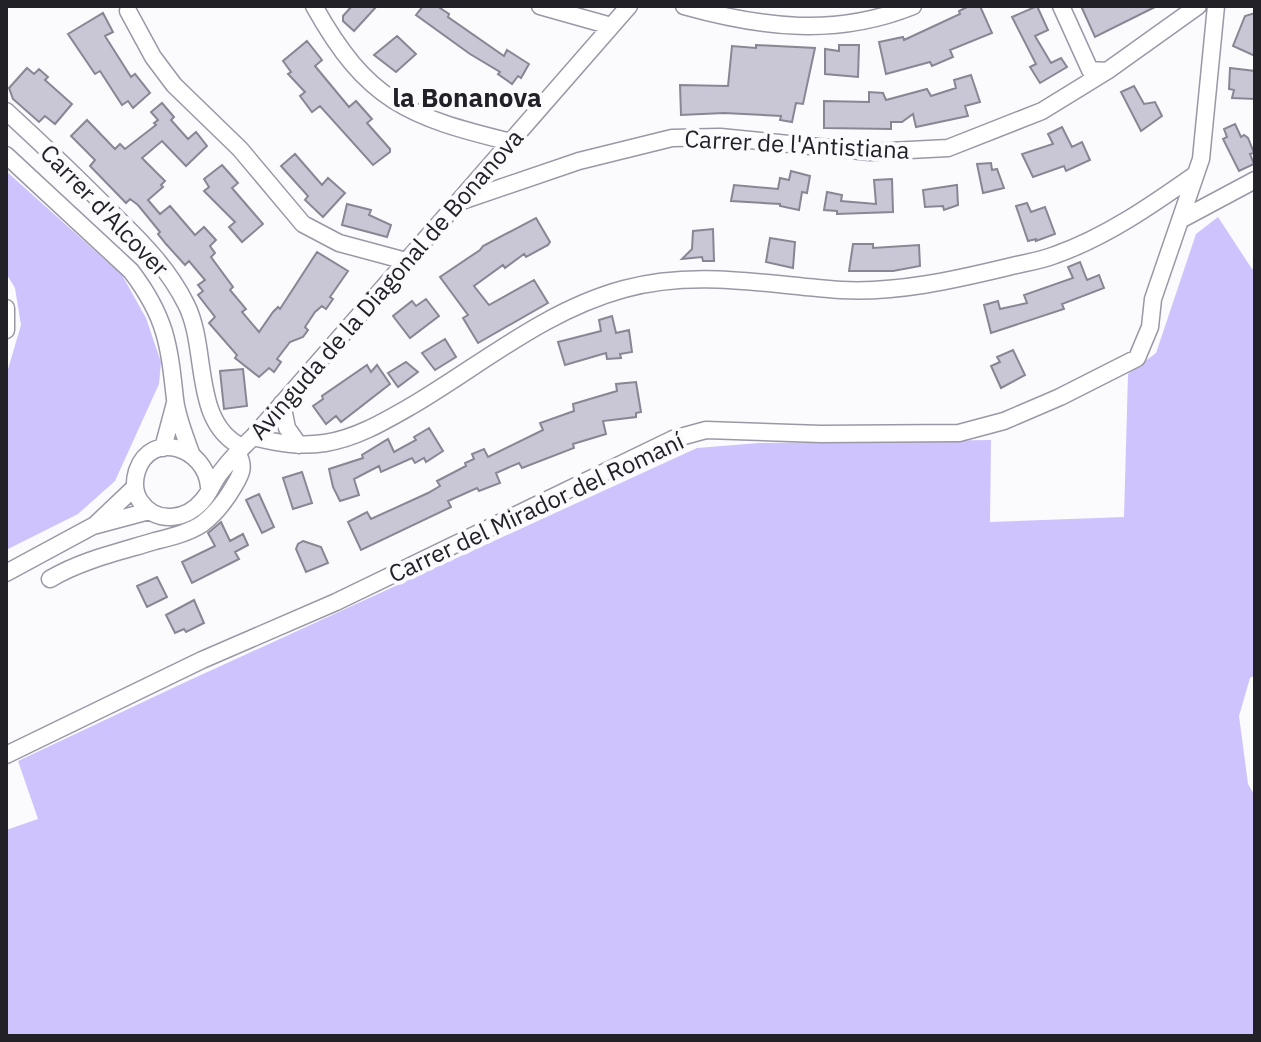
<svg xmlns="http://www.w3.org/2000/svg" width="1261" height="1042" font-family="'IBM Plex Sans',sans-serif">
<rect width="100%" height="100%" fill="#fbfbfe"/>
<path fill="#cfc3fd" d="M6 171 122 275 146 318 161 362 159 384 115 481 78 514 6 550V376L21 325 15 288 6 273Z
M1218 217 1252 269 1255 268V675L1250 678 1239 716 1248 784 1255 796V1036H6V830L38 819 18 761 179 685 697 448 759 443 991 440 990 522 1124 517 1128 374 1156 353 1196 234Z"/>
<path fill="#c9c6d5" stroke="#898694" stroke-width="2" d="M352 6H377L354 31 343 21V16Z
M423 6H437L449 14 448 17 504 56 507 50 529 64 521 78 518 76 512 84 498 74 500 72 470 54 416 15Z
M969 6H980L992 33 950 50 953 57 932 66 930 62 886 74 879 42 903 37 904 40 960 14 959 11Z
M1037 6 1048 30 1035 36 1051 63 1061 58 1067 67 1040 83 1030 67 1036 64 1012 17Z
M1081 6H1157L1095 37Z
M103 13 113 32 105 36 131 77 135 74 150 93 133 108 128 101 122 105 100 71 95 74 68 34Z
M1255 13V56L1233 46 1245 16Z
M397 36 416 54 396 72 374 55Z
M307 41 322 60 315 66 349 107 356 101 372 119 367 123 390 149V152L373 165 320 106 312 112 300 96 305 92 288 74 291 72 283 61Z
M756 45 815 48 803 104 796 103 792 122 780 120 781 116 724 113 681 115 680 85 728 86 732 46 756 48Z
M839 45H859L858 77 825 74V49L839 51Z
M27 68 34 74 39 69 48 77 45 80 72 104 55 124 45 116 39 122 13 99 9 88Z
M1230 68 1255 71V99L1232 98 1234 90 1229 89Z
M971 75 980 102 965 106 968 116 916 127 913 114 902 122H891V129L824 128V101L869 102V92L883 93 886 100 927 89 931 96 956 88 954 80Z
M1134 86 1144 104 1155 102 1162 116 1141 131 1121 92Z
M162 103 174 117 171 120 188 139 196 132 207 146 186 166 162 141 142 158 165 181 161 185 163 187 148 200 160 214 170 206 195 235 204 227 216 240 210 246 215 253 211 257 233 287 230 290 246 309 242 312 259 332 273 312 278 307 280 309 317 252 348 271 330 297 333 299 326 309 322 306 315 312 305 327 308 330 303 337 290 342 277 359 281 362 274 372 269 368 259 377 235 358 237 355 209 323 215 317 198 295 203 291 198 285 205 280 189 261 185 265 166 244 158 234 160 232 138 205 130 199 126 203 90 166 95 160 71 136 87 120 115 149 120 144 125 149 156 125 154 123 158 120 151 112Z
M1235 124 1241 137 1244 135 1248 138 1254 153 1250 154 1254 164 1239 171 1223 139 1227 137 1224 129Z
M1062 127 1072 147 1082 142 1090 160 1066 171 1064 166 1033 177 1022 154 1053 144 1048 134Z
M295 154 322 185 328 178 345 193 323 217 305 200 308 196 281 166Z
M991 163 992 170 997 169 1004 188 983 193 977 164Z
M222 165 238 183 232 188 263 224 242 242 229 227 235 222 204 191 209 187 204 179Z
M791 171 810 176 807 193 802 192 799 210 780 206V204L731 201 734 185 778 189 780 178 789 180Z
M892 179 893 212 837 214V211L824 210 827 192 842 195 841 201 876 204 874 180Z
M957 185 958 205 944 210 943 206 925 207 923 190Z
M1027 203 1031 212 1045 207 1055 234 1036 241V239L1028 241 1016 206Z
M347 204 371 210 369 215 391 225 387 237 342 225Z
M536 218 550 242 548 245 526 257 524 254 505 268 503 265 474 286 489 305 534 280 548 303 478 343 463 318 468 315 440 277 480 250 483 246Z
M713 229 714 261H703L702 257 682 259 692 249 693 231Z
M770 238 795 242 793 268 766 262Z
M853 244H873V248L919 245 920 266 893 271H849Z
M1080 262 1087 280 1099 275 1104 288 1062 304 1064 309 991 333 984 305 998 301 1000 309 1027 303 1024 295 1073 278 1068 267Z
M426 299 439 316 410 338 393 316 412 301 416 306Z
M612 316 616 333 629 330 632 352 620 354 621 358 607 359 606 353 565 365 558 342 601 331 599 320Z
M445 339 456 357 435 370 422 353Z
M1013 350 1025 375 1001 388 991 366 1000 362 997 357Z
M406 362 418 372 398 387 388 373Z
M367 365 371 372 377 365 390 384 341 422 336 416 326 424 313 406 323 399 322 396Z
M243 369 247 406 224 409 220 371Z
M636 382 641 412 636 413V417L603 421 606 434 573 444 574 448 522 468 519 463 496 473 500 483 479 491 477 488 448 501 451 507 361 550 348 522 367 512 371 519 428 493 440 486 437 481 466 466 465 463 474 459 472 454 484 449 488 457 543 430 540 423 574 411 573 404 617 391 616 384Z
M429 428 443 451 426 462 424 458 415 463 412 458 381 472 379 466 354 479 359 495 340 501 333 487 329 469 363 458 362 455 388 439 394 452 416 440 414 437Z
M302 472 312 503 293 509 283 478Z
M259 494 274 527 262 533 246 500Z
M221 522 230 541 243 534 248 545 235 552 239 559 192 583 182 562 215 546 208 533Z
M303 541 321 547 328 563 306 572 296 549 298 544Z
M157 577 167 597 147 607 137 586Z
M194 600 204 623 186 632 184 629 175 633 166 615Z"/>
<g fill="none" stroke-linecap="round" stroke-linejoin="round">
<g stroke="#9b98a6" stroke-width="19">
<path id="minor" d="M314 6C367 101 408 117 511 142
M540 6 611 26
M684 6C763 28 836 37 913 6
M1061 6 1090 70 1107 71
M128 11 153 57 174 85 240 149 303 224 339 243 406 261
M6 111C44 146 81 181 117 218 144 244 169 270 186 304 209 349 191 422 242 447
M6 155 131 271C166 317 169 344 175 399 177 417 185 436 191 453
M459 202 579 161 672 138 720 137 870 152 948 148 1042 111 1107 71 1198 6
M1182 219 1255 180
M6 308V330
M282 403 287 428 299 445
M253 437C278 443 299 447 325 443 357 438 385 421 413 405 482 364 546 310 624 289 696 269 768 285 841 290 897 293 954 280 1008 267 1023 263 1040 261 1055 255 1106 237 1152 205 1196 174
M163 448 175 403
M209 487C206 447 151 429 137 471 134 481 134 492 140 501 156 525 187 520 203 500 210 492 213 482 220 473 230 460 241 448 253 437L629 6
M95 525 135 487
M6 573 93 526 149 511
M50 579C82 560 119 552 155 541 171 537 188 533 202 524 215 514 226 500 234 486 242 473 245 466 237 452
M6 755 202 660 336 602 673 439 706 430 821 434 959 433 1004 421 1060 397 1137 358 1150 327 1153 299 1201 159 1216 6"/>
</g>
<use href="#minor" stroke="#fff" stroke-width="16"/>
</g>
<g text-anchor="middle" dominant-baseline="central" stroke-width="8" stroke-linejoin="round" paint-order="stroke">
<g font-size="24" fill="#222127" stroke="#fbfbfe">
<text transform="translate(797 144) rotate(3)">Carrer de l'Antistiana</text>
<text transform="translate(105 210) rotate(46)">Carrer d'Alcover</text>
<text transform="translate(386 284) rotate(-49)">Avinguda de la Diagonal de Bonanova</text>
<text transform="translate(536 507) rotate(-25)">Carrer del Mirador del Romaní</text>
</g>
<g font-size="26" font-weight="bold" fill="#222127" stroke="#fbfbfe">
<text x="467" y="97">la Bonanova</text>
</g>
</g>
<rect width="1261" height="1042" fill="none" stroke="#222127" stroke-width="16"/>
</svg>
